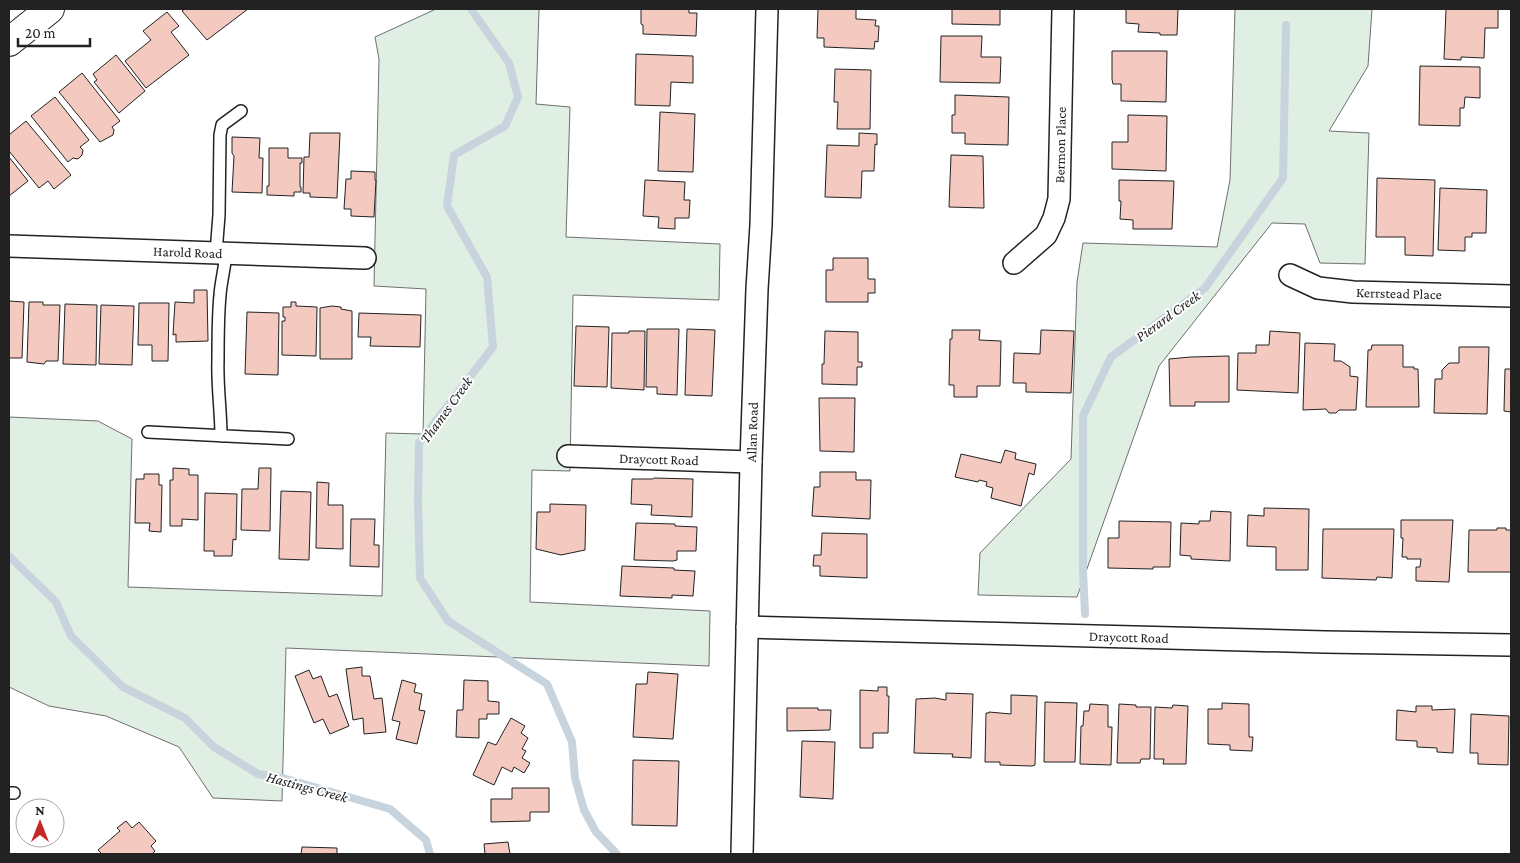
<svg xmlns="http://www.w3.org/2000/svg" width="1520" height="863" font-family="'Crimson Pro',serif">
<rect width="100%" height="100%" fill="#fff"/>
<path fill="#e0efe3" stroke="#6f6f6f" d="M436 9H539L536 104 570 107 566 237 720 244 719 300 573 295 570 471 532 470 530 602 710 611 709 666 286 648 282 801 213 798 179 747 106 716 49 706 9 687V417L98 421 132 439 128 587 382 596 386 433 423 434 426 289 374 286 379 59 375 37Z
M1235 9H1372L1368 66 1329 131 1369 133 1365 264 1320 263 1305 224 1272 223 1159 366 1077 597 978 595 980 553 1071 459 1077 282 1083 243 1217 247 1230 180Z"/>
<g fill="none" stroke-linecap="round" stroke-linejoin="round">
<path stroke="#c7d3dd" stroke-width="8" d="M471 9 509 63 518 97 505 126 454 155 447 206 487 277 493 347 419 443 418 502 420 578 448 621 547 684 572 742 575 778 584 810 596 832 617 854
M9 556 56 602 71 636 123 687 185 718 214 747 258 774 283 778 390 809 426 840 430 854
M1085 614 1083 570V416L1111 357 1205 288 1283 178 1286 25"/>
</g>
<path fill="#f3c9c0" stroke="#222" d="M185 9H248L207 40 182 11Z
M641 9H689V13H697L696 36 643 34V25L641 24Z
M818 9H856V19L876 20 875 26H879L878 42 875 41 874 49 824 47V38H817Z
M952 9H1000V25L952 24Z
M1126 9H1178L1177 35H1160V33L1138 32 1139 24 1126 23Z
M1446 9H1498V28H1485L1484 58 1461 57V60L1444 59Z
M167 12 179 26 171 32 189 55 146 88 125 61 151 40 143 31Z
M941 36H982L981 57H1001L1000 83 940 82Z
M1112 51H1167L1166 102 1121 101V84H1113L1112 79Z
M636 54 693 56V83L671 82 670 106 635 105Z
M116 55 145 91 119 113 94 82 97 80 93 74Z
M1420 66 1480 67V98L1465 97 1464 108H1460V126L1419 125Z
M835 69 871 70 870 129H837L838 102H834Z
M82 73 120 121 112 127 114 130 113 135 100 142 59 92Z
M955 95 1009 97 1008 145 965 144V133H952V115H955Z
M55 97 89 140 80 147 83 150 82 155 78 159 73 158 68 162 31 116Z
M660 112 695 114 693 172 658 171Z
M1128 115 1167 116 1166 171 1112 169V142H1128Z
M26 121 71 175 54 189 48 181 39 188 9 151V135Z
M310 133H340L337 198 310 197V193H303L304 157H309Z
M859 133 877 134V145L875 144 874 171H862L861 198 825 197 827 145 859 146Z
M232 137 260 138 259 158H263L262 193 232 192 234 156 232 153Z
M269 148H288V158H302V163H300V187H301V192H294V196L267 195V186H269Z
M951 155 983 156 984 208 949 207Z
M9 157 28 181 9 196Z
M351 171 375 172V180H376L374 217 351 216V209H344L346 179H351Z
M1377 178 1435 180 1433 256 1405 255V237H1376Z
M645 180 685 182 684 200H690L689 218H675V229L658 228 659 217 643 216Z
M1119 180 1174 181 1172 229H1133V220L1120 219 1121 201H1119Z
M1440 188 1487 190 1486 233H1472V237H1465V251L1438 250Z
M833 258H868V279H875V293H868V302H826V270H833Z
M194 290H207L208 341 176 342V334L173 335 175 302 194 303Z
M9 301 24 302 22 358H9V359Z
M29 302H43V305H60L58 361H46L44 364 27 362Z
M291 302H296V306L317 307 316 356 282 355V321H285V317H283V307H291Z
M139 303H169L168 361H152V345H138Z
M65 304 97 305 96 365 63 364Z
M101 305 134 306 132 365 99 364Z
M332 306 341 307V309L352 311V359H320V308Z
M247 312 279 313 278 375 245 374Z
M359 313 421 315 420 347 370 346 371 337H358Z
M576 326 609 327 607 387 574 386Z
M647 329H679L677 395 657 394V387H646Z
M687 329 715 330 712 396 685 395Z
M952 330H980L979 340 1001 341 1000 386H977V397H954V385H949L950 339H952Z
M1041 330 1074 331 1071 393 1026 392V383H1013L1014 353 1040 354Z
M629 331H645L644 390 611 388 612 333H629Z
M825 331 858 332V362H862V367H857V385L822 384V364H824Z
M1270 331 1300 333 1298 393 1237 390 1238 353H1256V345H1269Z
M1305 343 1335 344 1334 361H1341L1350 367V376L1358 377 1356 410H1339L1336 413H1329L1326 409 1303 410Z
M1372 345H1403V367H1414V369H1418L1419 407H1366L1368 350H1371Z
M1459 347H1489L1487 414 1434 413 1435 379H1442V370L1449 363H1459Z
M1229 356V402H1195V406H1170L1169 359 1191 357Z
M1505 369H1511V412L1504 411Z
M819 398H855L854 452 820 451Z
M1005 450 1016 453 1015 459 1036 464 1034 475 1029 473 1021 506 991 498 993 488 986 486 987 482 979 480 978 482 955 477 961 454 1001 463Z
M173 468 189 469V475H198V520L182 519V526H170V480H173Z
M259 468H271L270 531 241 530 242 489H258Z
M820 472H856V480H871L870 519 812 516 814 487H820Z
M144 474H159V485H162L161 532 149 531 150 523H135L136 479H144Z
M654 478 693 479 692 517 651 515 652 505 631 504 632 479H653Z
M317 482 329 483 328 505H343V549L316 548Z
M281 491 311 492 309 560 279 559Z
M205 493 237 494 236 540 233 539 232 556H214V551H204Z
M550 504 586 505 585 550 561 555 536 549 537 512H550Z
M1264 508 1309 509 1308 570H1276V547L1247 546 1248 515 1264 516Z
M1211 511 1231 512 1230 561 1191 559V556L1180 555 1181 523 1199 524V521H1210Z
M351 519H375L374 545H379V567L350 566Z
M1401 520H1453L1449 582 1416 581V567H1420L1421 559H1407V557H1402L1403 538H1401Z
M1119 521 1171 522 1170 567H1153V569L1108 568V538H1119Z
M636 523 675 524V526L697 527 696 551H677V560L673 561 634 560Z
M1497 528H1506V530H1511V572H1468L1469 530H1497Z
M1323 529H1394L1392 578 1377 577 1376 580 1322 578Z
M822 533 867 534V578L820 576V566H813L814 555H821Z
M622 566 674 568V570L695 571 693 596 672 595V598L620 596Z
M362 667V676H370L374 699 382 698 386 732 364 734 363 718 353 720 346 669Z
M309 670 313 679 321 676 329 697 337 694 349 726 330 734 323 719 314 723 295 676Z
M648 672 678 674 673 739 633 737 636 684H647Z
M402 680 416 684 414 692 422 694 419 710 425 711 417 744 396 739 400 722 392 720Z
M464 680 488 681V701L499 702V714H487V719H479V738L456 737 457 710H463Z
M878 687H887V696H889L888 733H873V748H860V690L878 691Z
M946 693 973 694 971 758 952 757 953 754 914 753 916 699 935 698 946 700Z
M1011 695 1037 696 1035 765 1032 766 1000 765V762H985L986 713H989V712L1011 714Z
M1045 702 1077 703 1075 762H1044Z
M1222 703 1249 704V737H1253L1252 751 1230 750V745L1208 744V709H1222Z
M1090 704 1108 705V727H1112L1111 765 1080 764 1081 726H1083L1084 711H1089Z
M1119 704 1136 705V707H1151L1150 759H1141L1140 763H1117Z
M1173 705 1188 706 1186 764H1163L1164 759H1154L1155 707 1172 708Z
M1416 706H1432V710L1455 709 1453 753 1437 752V748L1417 747V741L1396 740 1397 710 1416 712Z
M787 708H818V710H831L830 730 787 731Z
M1471 714 1509 716 1508 765 1478 764V753H1470Z
M511 718 525 726 521 733 528 738 522 749 526 751 522 758 530 763 524 773 514 767 512 772 502 767 494 785 473 775 488 742 496 745Z
M802 741 835 742 833 799 800 797Z
M633 760 679 761 677 826 632 825Z
M512 788H549V812H530V821L491 822V799H512Z
M126 821 132 828 139 822 156 841 151 846 155 851 152 854H102L98 850 120 831 117 828Z
M508 842 510 854H485L484 844Z
M302 847 337 848V854H301Z"/>
<g fill="none" stroke-linecap="round" stroke-linejoin="round">
<g stroke="#222" stroke-width="14">
<path id="lane" d="M216 253 219 215 220 135 222 125 241 111
M148 432 288 439
M221 436C221 411 217 386 218 360 218 339 218 316 220 295 221 281 225 267 226 253
M9 793H14"/>
</g>
<g stroke="#222" stroke-width="24">
<g id="street">
<path id="s1" d="M9 246 365 258"/>
<path id="s2" d="M1014 263 1046 235 1054 218 1059 199 1063 9"/>
<path id="s3" d="M1290 275 1318 288 1353 292 1511 296"/>
<path id="s4" d="M568 456 751 462"/>
<path id="s5" d="M747 627 1325 642 1511 645"/>
<path id="s6" d="M742 854 751 462 757 289 761 225 767 9"/>
</g>
</g>
<g stroke="#222" stroke-width="30">
<path id="secondary" d="M9 42 50 9"/>
</g>
<use href="#lane" stroke="#fff" stroke-width="11"/>
<use href="#street" stroke="#fff" stroke-width="21"/>
<use href="#secondary" stroke="#fff" stroke-width="28"/>
</g>
<g text-anchor="middle" dominant-baseline="central" stroke-width="4" stroke-linejoin="round" paint-order="stroke">
<g font-size="14" fill="#222" stroke="#fff">
<text stroke="none"><textPath href="#s2" startOffset="135">Bermon Place</textPath></text>
<text stroke="none"><textPath href="#s1" startOffset="179">Harold Road</textPath></text>
<text stroke="none"><textPath href="#s3" startOffset="112">Kerrstead Place</textPath></text>
<text stroke="none"><textPath href="#s6" startOffset="422">Allan Road</textPath></text>
<text stroke="none"><textPath href="#s4" startOffset="91">Draycott Road</textPath></text>
<text stroke="none"><textPath href="#s5" startOffset="382">Draycott Road</textPath></text>
</g>
<g font-size="15" font-style="italic" fill="#222" stroke="#fff">
<text transform="translate(1168 316) rotate(-36)">Pierard Creek</text>
<text transform="translate(446 410) rotate(-54)">Thames Creek</text>
<text transform="translate(307 787) rotate(15)">Hastings Creek</text>
</g>
</g>
<rect width="1520" height="863" fill="none" stroke="#222222" stroke-width="20"/>
<g transform="translate(40 823)"><circle r="24" fill="#ffffff" stroke="#a7a7a7"/>
<path d="M0-4L9 19L0 12L-9 19Z" fill="#c62828"/>
<text y="-8" font-size="14" font-weight="bold" text-anchor="middle" fill="#222222">N</text>
</g>
<path d="M18 38v8h72v-8" fill="none" stroke="#222222" stroke-width="2.5"/>
<text x="25" y="38" font-size="15" fill="#222222" stroke="#ffffff" stroke-width="4" paint-order="stroke">20 m</text>
</svg>
